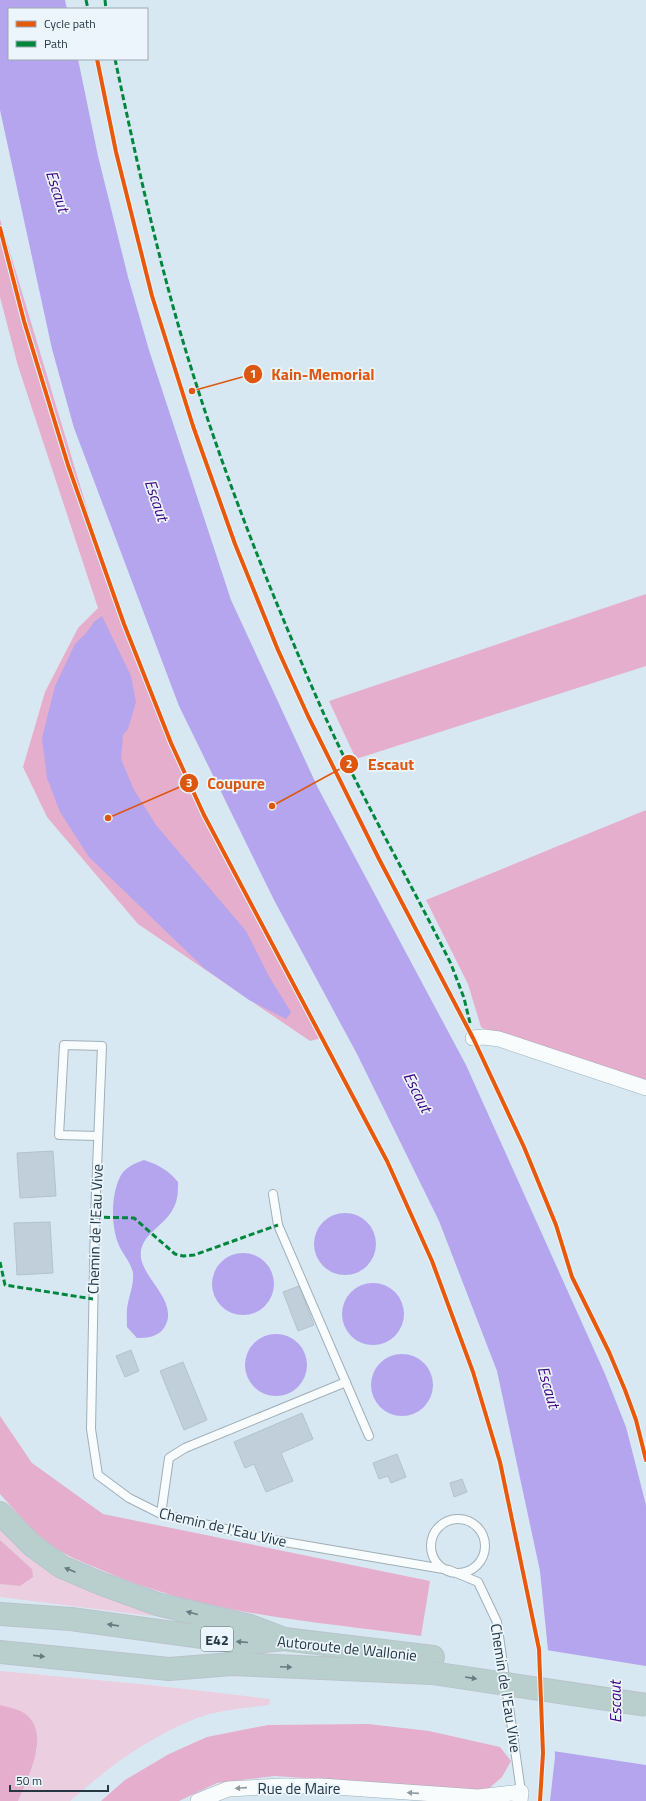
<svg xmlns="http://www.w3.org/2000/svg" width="646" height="1801" font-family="'Titillium Web',sans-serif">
<rect width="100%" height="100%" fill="#d8e8f2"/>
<path fill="#ebcee0" d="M0 1523 151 1609 152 1616 0 1597V1584L20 1586 32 1569 0 1540Z
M0 1671 150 1685 270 1699 269 1705C246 1708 219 1710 197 1718 147 1738 110 1766 70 1801H18L37 1750 23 1713 0 1705Z"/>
<path fill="#e4aecc" d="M0 219 113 595 204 815 322 1038 310 1041 138 924 47 817 23 767 45 692 78 628 98 608 18 366 0 297Z
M646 594V666L356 759 329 701Z
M646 810V1083L496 1038 481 1027 468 984 426 900Z
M0 1416 32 1463 103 1514 430 1581 421 1636C312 1621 198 1614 97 1568 82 1562 67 1556 54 1547 33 1533 17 1512 0 1494Z
M0 1540 32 1569 33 1577 20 1586 0 1584Z
M0 1705C7 1707 18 1709 24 1713 52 1732 28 1777 18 1801H0Z
M368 1724 429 1731 500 1747 511 1761 502 1777 486 1791 275 1776 217 1783 179 1801H101L125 1780 169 1754 207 1737 268 1725Z"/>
<path fill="#b4a5ee" d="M0 0H65L67 9H9V59H78L98 156 128 277 149 350 231 600 318 788 466 1065 605 1374 626 1427 646 1505V1801H550L555 1757 553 1700 540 1571 497 1371 439 1221 357 1054 274 900 179 706 74 428 52 349 0 110Z
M102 616 131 676 136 702 128 729 123 735 121 759 134 790 156 825 246 931 270 978 291 1012 286 1019 249 1000 204 968 89 857 60 812 47 778 42 738 55 686 75 644 87 632 94 622Z
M144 1160C159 1165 168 1170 178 1182 178 1192 178 1200 173 1209 164 1227 138 1235 141 1258 145 1281 180 1303 164 1328 158 1337 147 1338 137 1338L127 1327C127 1319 126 1311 128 1303 130 1293 134 1284 133 1273 131 1262 122 1254 118 1243 111 1225 111 1195 120 1177 124 1168 135 1163 144 1160Z
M314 1244a31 31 0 1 1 62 0a31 31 0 1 1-62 0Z
M212 1284a31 31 0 1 1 62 0a31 31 0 1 1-62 0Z
M342 1314a31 31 0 1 1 62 0a31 31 0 1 1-62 0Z
M245 1365a31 31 0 1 1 62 0a31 31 0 1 1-62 0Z
M371 1385a31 31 0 1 1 62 0a31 31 0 1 1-62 0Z"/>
<path fill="#d8e8f2" d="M546 1650 646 1666V1765L553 1751Z"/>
<path fill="#c1cfdb" stroke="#b4c2cd" d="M53 1151 56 1196 20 1198 17 1153Z
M50 1222 53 1273 17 1275 14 1223Z
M299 1286 314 1325 298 1331 283 1292Z
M131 1350 139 1371 125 1377 116 1356Z
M183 1362 207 1420 184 1430 160 1371Z
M302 1413 313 1439 281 1453 293 1481 266 1492 254 1464 245 1468 234 1442Z
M397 1454 406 1477 391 1483 388 1476 379 1479 373 1463Z
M462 1479 467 1492 454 1497 450 1483Z"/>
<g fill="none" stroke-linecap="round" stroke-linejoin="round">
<g stroke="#9fafb9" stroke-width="10">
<path id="service" d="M98 1136 59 1135 64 1045 102 1046 95 1217 91 1429 98 1475 129 1498 161 1514 273 1540 449 1570 478 1582 497 1622 521 1792
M273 1194 278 1225 369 1436
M161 1514 169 1458 185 1448 346 1382
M431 1546a27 27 0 1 1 54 0a27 27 0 1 1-54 0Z"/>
</g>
<g stroke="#9fafb9" stroke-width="16">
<path id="minor" d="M473 1038 484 1037 499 1039 646 1088
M198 1801 228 1789 281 1786H321L478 1797 521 1792 520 1801"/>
</g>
<g stroke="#b9c4ca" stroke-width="24">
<path id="motorway" d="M0 1513 33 1546 62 1567 102 1584 157 1604 250 1626 279 1637
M0 1614 71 1619 246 1643 284 1639 433 1657
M0 1652 169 1669 232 1664 432 1673"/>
</g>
<use href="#service" stroke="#f9fcfd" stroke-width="8"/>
<use href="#minor" stroke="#f9fcfd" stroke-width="15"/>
<use href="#motorway" stroke="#b9cfcd" stroke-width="22"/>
<g stroke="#b9c4ca" stroke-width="24" stroke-linecap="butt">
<path id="motorway-bridge" d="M432 1673 646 1705"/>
</g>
<use href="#motorway-bridge" stroke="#b9cfcd" stroke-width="22"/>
<path stroke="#00873e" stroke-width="3" stroke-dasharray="6 3" stroke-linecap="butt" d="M86 0 88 9
M105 0 106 9
M115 59C135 153 155 246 182 338 219 463 267 584 319 703 358 792 408 877 451 964L464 998 470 1023
M95 1217 134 1218 175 1254 183 1256 194 1255 278 1225
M0 1262 5 1285 93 1299"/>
<g stroke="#ebf5fb" stroke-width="6">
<path id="cycleway" d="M97 59 116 152 152 296 193 426 235 544 278 650 308 716 379 859 473 1038 524 1147 556 1225 572 1277 609 1352 625 1390 636 1420 646 1460
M0 228 24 321 68 465 124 624 171 743 204 815 387 1161 432 1261 473 1372 500 1462 539 1649 543 1753 540 1801"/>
</g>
<use href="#cycleway" stroke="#e8590c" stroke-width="4"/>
</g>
<defs><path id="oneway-solid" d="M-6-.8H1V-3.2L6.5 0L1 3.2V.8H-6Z"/></defs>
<g fill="#677b81">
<use href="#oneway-solid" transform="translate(70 1570) rotate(-157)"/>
<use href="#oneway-solid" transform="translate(192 1613) rotate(-165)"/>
<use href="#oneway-solid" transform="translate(113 1625) rotate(-172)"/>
<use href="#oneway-solid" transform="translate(242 1642) rotate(-175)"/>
<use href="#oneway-solid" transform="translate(39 1656) rotate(6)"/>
<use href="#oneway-solid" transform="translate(286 1667) rotate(2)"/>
<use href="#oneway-solid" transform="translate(471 1678) rotate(9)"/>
</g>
<g fill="#8e9aa0">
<use href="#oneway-solid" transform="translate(241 1788) rotate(176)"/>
<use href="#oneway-solid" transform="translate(413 1793) rotate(-176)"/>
</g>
<g text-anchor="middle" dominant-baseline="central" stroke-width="3.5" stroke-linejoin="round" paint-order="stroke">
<rect fill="#ebf5fb" stroke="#60707a" stroke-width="1" x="201" y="1627" width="32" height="24" rx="3"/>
<g font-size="14" font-weight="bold" fill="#243743">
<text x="217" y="1639">E42</text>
</g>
<g font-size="15" fill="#243743" stroke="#ebf5fb">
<text transform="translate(95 1229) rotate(-88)">Chemin de l'Eau Vive</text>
<text transform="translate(223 1527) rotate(13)">Chemin de l'Eau Vive</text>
<text transform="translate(347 1648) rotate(6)">Autoroute de Wallonie</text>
<text transform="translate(506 1688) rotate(81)">Chemin de l'Eau Vive</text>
<text x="299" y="1788">Rue de Maire</text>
</g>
<g font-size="16" font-style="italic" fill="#400381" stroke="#ebf5fb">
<text transform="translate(58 191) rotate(72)">Escaut</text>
<text transform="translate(157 500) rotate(71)">Escaut</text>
<text transform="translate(418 1092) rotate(63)">Escaut</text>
<text transform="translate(549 1387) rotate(74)">Escaut</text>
<text transform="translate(615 1702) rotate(-91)">Escaut</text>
</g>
</g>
<path fill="none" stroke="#de570f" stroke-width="1.5" d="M192 391L253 374M272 806L349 764M108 818L189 783"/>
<g fill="#de570f" stroke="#ebf5fb" stroke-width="1.5">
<circle cx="192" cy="391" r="4"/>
<circle cx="272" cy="806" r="4"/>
<circle cx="108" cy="818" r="4"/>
<circle cx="253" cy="374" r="10"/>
<circle cx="349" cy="764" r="10"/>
<circle cx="189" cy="783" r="10"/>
</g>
<g font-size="12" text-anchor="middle" font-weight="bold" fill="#fff">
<text x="253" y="378">1</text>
<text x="349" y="768">2</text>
<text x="189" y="787">3</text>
</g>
<g font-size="16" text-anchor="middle" font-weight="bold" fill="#de570f" stroke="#ebf5fb" stroke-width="3.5" stroke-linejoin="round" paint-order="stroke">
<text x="323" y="380">Kain-Memorial</text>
<text x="391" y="770">Escaut</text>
<text x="236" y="789">Coupure</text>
</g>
<rect x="8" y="8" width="140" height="52" fill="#ebf5fb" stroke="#9ba9b1"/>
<rect x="16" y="21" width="20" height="6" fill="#e8590c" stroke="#9ba9b1"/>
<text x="44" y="28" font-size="12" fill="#243743">Cycle path</text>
<rect x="16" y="41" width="20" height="6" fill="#00873e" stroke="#9ba9b1"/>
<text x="44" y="48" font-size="12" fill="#243743">Path</text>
<path d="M10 1785v6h98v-6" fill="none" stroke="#243743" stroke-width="2"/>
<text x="16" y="1785" font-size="12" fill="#243743" stroke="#ebf5fb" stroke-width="3" paint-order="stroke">50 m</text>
</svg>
